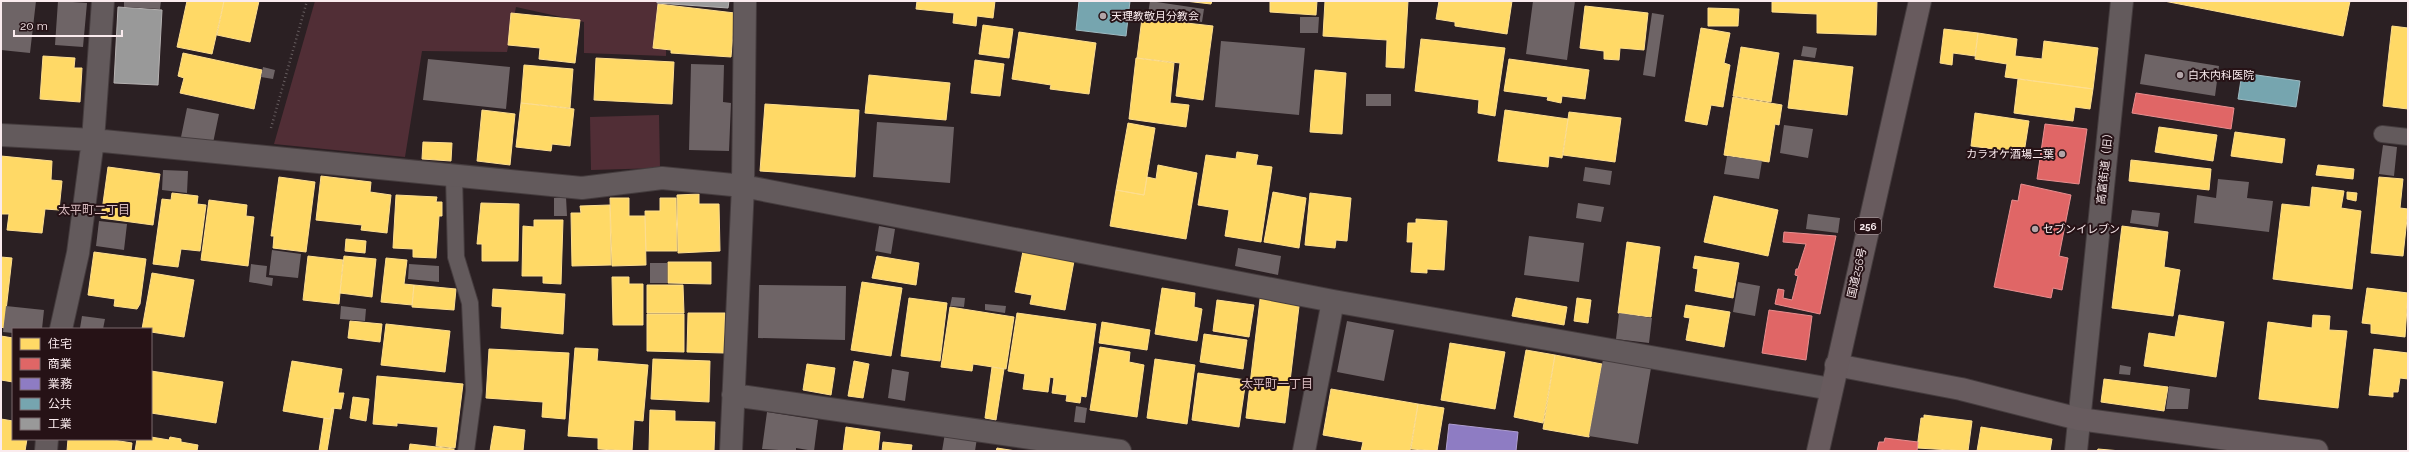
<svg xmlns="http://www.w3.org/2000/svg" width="2409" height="452" font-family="Raleway,'Noto Sans JP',sans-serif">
<rect width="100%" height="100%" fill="#2b2023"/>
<path fill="#512e36" d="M315 1H667L666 56 584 53V22L516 7 507 52 422 51 405 157 274 144Z
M659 115 660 168 591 170 590 117Z"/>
<path fill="#ffd966" stroke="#fede8f" d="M187 1H224L212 54 177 47Z
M224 1H259L250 42 217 35Z
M917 1H995L993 18 977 16 976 26 953 23 954 13 916 9Z
M1185 1H1212L1211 4Z
M1270 1H1317L1316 15 1270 12Z
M1325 1H1408L1404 68 1386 67 1387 40 1323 36Z
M1439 1H1512L1507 34 1455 26V22L1436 19Z
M1772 1H1877L1876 35 1817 33V14L1772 12Z
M2164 1H2350L2343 36Z
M658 4 735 13 731 57 671 53V50L653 48Z
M1585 6 1648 13 1644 50 1620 48 1619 60 1604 59V51L1580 48Z
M1708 8 1739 9 1738 26H1708Z
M511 13 580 20 575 63 539 59 540 48 508 45Z
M1142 18 1213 26 1203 100 1176 96 1180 63 1137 58Z
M983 25 1013 29 1009 58 979 54Z
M2392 26 2408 28V109L2383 106Z
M1701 28 1730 33 1724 63 1730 65 1723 107 1711 105 1707 125 1685 121Z
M1944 29 1978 33 1975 56 1953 53 1952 65 1940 63Z
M1019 32 1096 43 1089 94 1050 89 1051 85 1012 79Z
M1978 33 2017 39 2015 56 2042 59 2044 41 2098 48 2093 89 2005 77 2007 64 1975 59Z
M1421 39 1505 48 1495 116 1478 113 1479 100 1415 91Z
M1741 47 1779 53 1771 102 1733 96Z
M183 53 262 70 254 109 180 93 184 78 178 76Z
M43 56 75 58 74 68H82L80 102 40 99Z
M596 58 674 62 672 104 594 100Z
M1136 58 1174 63 1170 103 1189 105 1186 127 1129 119Z
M1509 59 1589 70 1585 99 1562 96 1561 103 1547 100 1548 97 1504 91Z
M975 60 1004 64 1000 96 971 93Z
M1794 60 1853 67 1847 115 1788 108Z
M524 65 573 69 570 108 521 103Z
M1315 70 1346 73 1342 134 1310 132Z
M869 75 950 83 946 120 865 113Z
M2018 79 2093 89 2090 109 2075 107 2073 121 2014 113Z
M1733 97 1782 105 1779 125 1775 124 1769 162 1724 155Z
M521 103 574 109 570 146 552 144 551 151 516 147Z
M765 104 859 110 855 177 760 171Z
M482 110 515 114 510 165 477 161Z
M1505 110 1568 119 1562 158 1549 156 1548 167 1498 161Z
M1569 112 1621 118 1615 162 1563 155Z
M1975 113 2029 121 2024 153 1971 146Z
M1128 123 1155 128 1144 195 1116 190Z
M2159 127 2217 135 2213 161 2155 152Z
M2235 132 2285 139 2282 163 2231 156Z
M423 142 452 143 451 161 422 159Z
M1237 152 1258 155 1256 165 1272 167 1261 242 1225 236 1229 210 1198 205 1206 155 1236 159Z
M1 156 52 161 51 180 62 181 59 210 45 209 42 233 7 230 9 214H1Z
M2131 160 2211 169 2209 190 2129 181Z
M1158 165 1197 173 1186 239 1110 226 1116 190 1144 195 1147 177 1156 179Z
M2318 165 2354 169 2353 179 2316 175Z
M108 167 160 174 153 225 101 218Z
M321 176 371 182 370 192 391 195 387 233 361 230 362 225 316 220Z
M279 177 315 182 306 252 273 248 274 236H271Z
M2379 177 2403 179 2400 208 2408 209 2403 256 2371 253Z
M2312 187 2344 191 2341 208 2361 211 2352 289 2273 279 2282 204 2310 207Z
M1273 192 1306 198 1299 248 1264 242Z
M2347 192 2357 193 2356 201 2347 199Z
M172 193 198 196 197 204 206 205 200 251 181 249 178 267 153 264 162 199 171 200Z
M1310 193 1351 198 1347 241 1336 240 1335 248 1305 245Z
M699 194V204H719L720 251 678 253 677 195Z
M396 195 437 197 436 202H442V216H439L436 258 413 257V249L393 248Z
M1714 196 1778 210 1768 256 1704 242Z
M610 198H629V216H645L646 265 612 266Z
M660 198H676L677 251H646L645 211H660Z
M209 200 247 205 246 216 254 217 248 266 201 260Z
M481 203 519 204 518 261H482V244H477Z
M610 205 611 265 572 266 571 213H581L580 206Z
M1416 219 1447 221 1444 270 1427 269V273L1411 272 1413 242H1407L1408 223H1416Z
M534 220H563L561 284 543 283V276H522L523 226 534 227Z
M2122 226 2168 232 2164 267 2180 270 2173 316 2112 308Z
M346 239 366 241 365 253 345 251Z
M1627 242 1660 247 1651 317 1618 313Z
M1023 251 1074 261 1065 310 1030 304 1032 295 1015 292Z
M94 252 146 259 140 304 137 309 114 306 115 299 88 295Z
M308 256 343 260 339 304 303 300Z
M344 256 376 259 372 297 340 293Z
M877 256 919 263 916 285 872 278Z
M1695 256 1739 263 1733 298 1695 291 1698 269 1693 268Z
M1 257 12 258 4 328 1 327Z
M386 258 407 260 404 284 414 285 412 305 381 302Z
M668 262H711V284L668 283Z
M152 273 194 280 184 337 151 332V329H142Z
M612 277H629V284H643V325H613Z
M862 282 902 288 891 356 851 350Z
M414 285 456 289 454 310 412 307Z
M647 285H683L684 313H647Z
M1162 288 1195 293 1194 307 1202 309 1197 341 1155 334Z
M2367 288 2408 293 2405 337 2371 333V324L2362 323Z
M493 289 565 294 563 334 501 328 502 307 492 306Z
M1261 291 1300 298 1285 423 1246 418Z
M909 298 947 303 940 361 901 356Z
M1516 298 1567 307 1564 325 1512 316Z
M1577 298 1591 300 1588 323 1574 321Z
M1217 300 1254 305 1249 337 1213 331Z
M1686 305 1730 312 1724 347 1686 340 1690 318 1684 317Z
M950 307 1014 317 1006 369 973 364 972 371 941 367Z
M688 313H725L724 353 687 352Z
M1017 313 1096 324 1086 397 1081 396 1080 403 1066 401 1067 395 1052 393 1054 378 1050 377 1048 392 1023 389 1025 374 1008 371Z
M647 314H684V352L647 351Z
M2179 315 2224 322 2216 377 2144 366 2149 333 2175 337Z
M2313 315 2330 316 2329 330 2347 331 2338 408 2259 399 2268 322 2312 328Z
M350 321 382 324 380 342 348 338Z
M1102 322 1150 330 1147 350 1099 343Z
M386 324 450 331 445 372 381 365Z
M1204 334 1247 340 1243 369 1200 362Z
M1 336 13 338V382L1 380Z
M1450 343 1505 352 1495 409 1441 400Z
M1100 347 1130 352 1129 362 1144 365 1137 417 1090 410Z
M575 348 598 349 597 361 648 365 643 421 634 420 632 451 598 449V438L568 436Z
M489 349 569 353 565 419 542 417 543 402 486 398Z
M2374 349 2408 353V379L2400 378 2398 392H2393V397L2369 395Z
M1526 350 1555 355 1543 423 1514 417Z
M1555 355 1602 364 1589 437 1543 429Z
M653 359 710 361 709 402 651 399Z
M1155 359 1195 365 1187 424 1147 418Z
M292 361 342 369 338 393H344L341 409 332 408 330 419 283 411Z
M854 361 869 364 863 398 848 396Z
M807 364 835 368 831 395 803 390Z
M992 367 1004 369 996 420 985 418Z
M151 371 223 382 216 423 151 413Z
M1198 373 1246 380 1239 427 1192 420Z
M377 376 463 384 455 448 436 446 438 427 397 423V426L373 424Z
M2104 379 2168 387 2164 411 2101 402Z
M1331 389 1418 404 1410 451H1361L1363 442 1323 435Z
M353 397 369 399 366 421 350 418Z
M1418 404 1444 408 1437 451 1411 449Z
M332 408H334L327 451H319L324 418 330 419Z
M650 410 675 411V421L715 422 714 451H649Z
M1924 415 1972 421 1968 451 1917 448 1921 418H1924Z
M1 419 13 421V439H27L25 451H1Z
M494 426 525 430 523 451H490Z
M846 427 880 432 878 451H843Z
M1981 427 2052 439 2050 451H1977Z
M151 437 169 440 170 437 181 439V442L198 445 197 451H135L137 439H151Z
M68 439H107L132 443 131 451H67Z
M883 442 912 445 911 451H882Z
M410 444 454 449V451H409Z
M997 448 1016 451H996Z
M2098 449 2121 451H2097Z"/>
<path fill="#e06666" stroke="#e88e8f" d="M2136 93 2234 108 2231 129 2132 113Z
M2045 124 2087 129 2079 184 2037 179Z
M2021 184 2071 195 2059 256 2068 258 2062 290 2053 288 2051 298 1994 287 2012 200 2018 201Z
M1784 232 1836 236 1820 314 1775 304 1778 289 1784 290 1783 298 1792 300 1798 276 1795 275 1796 269H1798L1806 244 1783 242Z
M1769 310 1812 316 1806 360 1762 353Z
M1885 438 1918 442 1917 451H1877L1879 442H1884Z"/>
<path fill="#8e7cc3" stroke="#ae9dd0" d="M1449 424 1518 432 1516 451H1446Z"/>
<path fill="#76a5af" stroke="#9ebac2" d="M1079 1H1130L1126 36 1076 30Z
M2242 73 2300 81 2296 107 2238 99Z"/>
<path fill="#999" stroke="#b6b2b2" d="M657 1H729L728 8 657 3Z
M118 7 162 10 158 85 114 83Z"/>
<path fill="#6e6466" d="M1 1H36L30 53 1 50Z
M58 1 87 3 83 47 55 45Z
M124 1H161L160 9 124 7Z
M1150 1 1204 9 1202 22 1148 14Z
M1533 1H1575L1567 60 1526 54Z
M1652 13 1664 15 1655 77 1643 75Z
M1300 17H1319L1318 33H1300Z
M1221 41 1305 48 1299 115 1215 107Z
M1803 46 1817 48 1815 58 1801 56Z
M2145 54 2219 66 2215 96 2140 84Z
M428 59 510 67 506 109 423 100Z
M691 64 724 65 723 102 731 103 729 151 689 150Z
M263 67 275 70 273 79 261 77Z
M1366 94H1391V106H1366Z
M187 108 219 114 213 143 181 137Z
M877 122 954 127 950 183 873 177Z
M1784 125 1813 129 1808 158 1780 153Z
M2383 145 2397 147 2394 176 2379 174Z
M1727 156 1762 161 1759 179 1724 174Z
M1585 167 1612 171 1610 185 1583 181Z
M163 170 188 171 187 193 162 190Z
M2218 179 2249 182 2247 198 2273 201 2269 232 2194 223 2197 195 2216 198Z
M566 197 567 216H554V198Z
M1578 203 1604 207 1601 222 1576 218Z
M2132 210 2160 213 2158 227 2130 223Z
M1808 214 1840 218 1838 233 1806 229Z
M99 221 127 224 124 250 96 246Z
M879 226 895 229 891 254 875 251Z
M1529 236 1584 243 1579 282 1524 275Z
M1238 248 1281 256 1278 275 1235 266Z
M272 250 301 254 298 278 269 275Z
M650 263H667V283H650Z
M251 264 267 266 266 277 273 278 272 286 249 282Z
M409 264 439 266V282L408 279Z
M1738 282 1760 286 1755 316 1733 312Z
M759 285 846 286 845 340 758 338Z
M952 297 965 298 964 307 950 306Z
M985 304 1006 306 1005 313 985 310Z
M6 306 44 310 42 329H13V333L3 332Z
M341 306 366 309 365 321 340 319Z
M1619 313 1652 318 1649 343 1616 339Z
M82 316 105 319 103 329 80 328Z
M1347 321 1394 330 1384 381 1337 372Z
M1603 359 1651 368 1638 444 1589 436Z
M2120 365 2131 367 2130 375 2119 374Z
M892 369 909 372 905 401 888 398Z
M2169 386 2190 389 2188 409H2166Z
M1076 406 1087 408 1085 423 1074 422Z
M767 412 818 420 814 451 796 448V451L762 449Z
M945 433 977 438 975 451H942Z"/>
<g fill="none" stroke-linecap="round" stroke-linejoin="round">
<g stroke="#453c3e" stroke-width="18">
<path id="lane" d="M2382 134 2408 137
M454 176 456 257 470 303 474 391 466 451"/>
</g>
<g stroke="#453c3e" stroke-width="24">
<path id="street" d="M1 135 93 140 582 188 662 178 743 186 1333 301 1831 389
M61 329 78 253 93 140 103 1
M733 395 1120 451
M46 451 47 439
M731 451 743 186 745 1
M1304 451 1333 301
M2076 451 2122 1"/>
</g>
<g stroke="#453c3e" stroke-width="24">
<path id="secondary" d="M1836 365 1961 389 2079 419 2317 451"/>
</g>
<g stroke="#453c3e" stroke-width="24">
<path id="highway" d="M1818 451 1920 1"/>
</g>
<path stroke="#665d5f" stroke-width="2.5" stroke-dasharray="1 3" stroke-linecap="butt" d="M271 128 307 1"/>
<use href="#lane" stroke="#635a5c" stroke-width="16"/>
<use href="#street" stroke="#635a5c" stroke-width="22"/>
<use href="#secondary" stroke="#685c5f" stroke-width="22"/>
<use href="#highway" stroke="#685b5e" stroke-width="22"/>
</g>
<g fill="#b2a4a7" stroke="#261216" stroke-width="1.5">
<circle cx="1103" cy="16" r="4"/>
<circle cx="2180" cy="75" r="4"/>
<circle cx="2062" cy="154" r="4"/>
<circle cx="2035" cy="229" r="4"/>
</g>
<g text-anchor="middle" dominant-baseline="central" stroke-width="4" stroke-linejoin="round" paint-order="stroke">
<rect fill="#261216" stroke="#baaaad" stroke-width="1" x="1855" y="218" width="26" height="16" rx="3"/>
<g font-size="10" font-weight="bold" fill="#faebee">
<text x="1868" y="226">256</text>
</g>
<g font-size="11" fill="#faebee" stroke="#261216" text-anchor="start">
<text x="1111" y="16">天理教敬月分教会</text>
<text x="2188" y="75">白木内科医院</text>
<text x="2054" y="154" text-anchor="end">カラオケ酒場二葉</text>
<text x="2043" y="229">セブンイレブン</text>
</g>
<g font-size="11" fill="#faebee" stroke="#261216">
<text transform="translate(2105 166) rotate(-84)">高富街道（旧）</text>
<text transform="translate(1857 273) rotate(-77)">国道256号</text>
</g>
<g font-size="12" fill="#dabec2" stroke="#261216">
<text x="94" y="210">太平町二丁目</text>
<text x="1277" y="384">太平町一丁目</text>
</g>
</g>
<rect width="2409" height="452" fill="none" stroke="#faebee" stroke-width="4"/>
<rect x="12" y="328" width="140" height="112" fill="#261216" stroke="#7b696c"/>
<rect x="20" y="338" width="20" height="12" fill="#ffd966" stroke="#7b696c"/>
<text x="48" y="348" font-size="12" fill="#faebee">住宅</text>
<rect x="20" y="358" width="20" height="12" fill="#e06666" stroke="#7b696c"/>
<text x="48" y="368" font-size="12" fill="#faebee">商業</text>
<rect x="20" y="378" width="20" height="12" fill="#8e7cc3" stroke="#7b696c"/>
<text x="48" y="388" font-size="12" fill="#faebee">業務</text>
<rect x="20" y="398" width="20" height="12" fill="#76a5af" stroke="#7b696c"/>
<text x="48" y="408" font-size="12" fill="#faebee">公共</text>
<rect x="20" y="418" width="20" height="12" fill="#999999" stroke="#7b696c"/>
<text x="48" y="428" font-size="12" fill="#faebee">工業</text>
<path d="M14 30v6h108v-6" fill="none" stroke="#faebee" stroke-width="2"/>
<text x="20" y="30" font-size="12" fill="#faebee" stroke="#261216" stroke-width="3" paint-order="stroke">20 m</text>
</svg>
